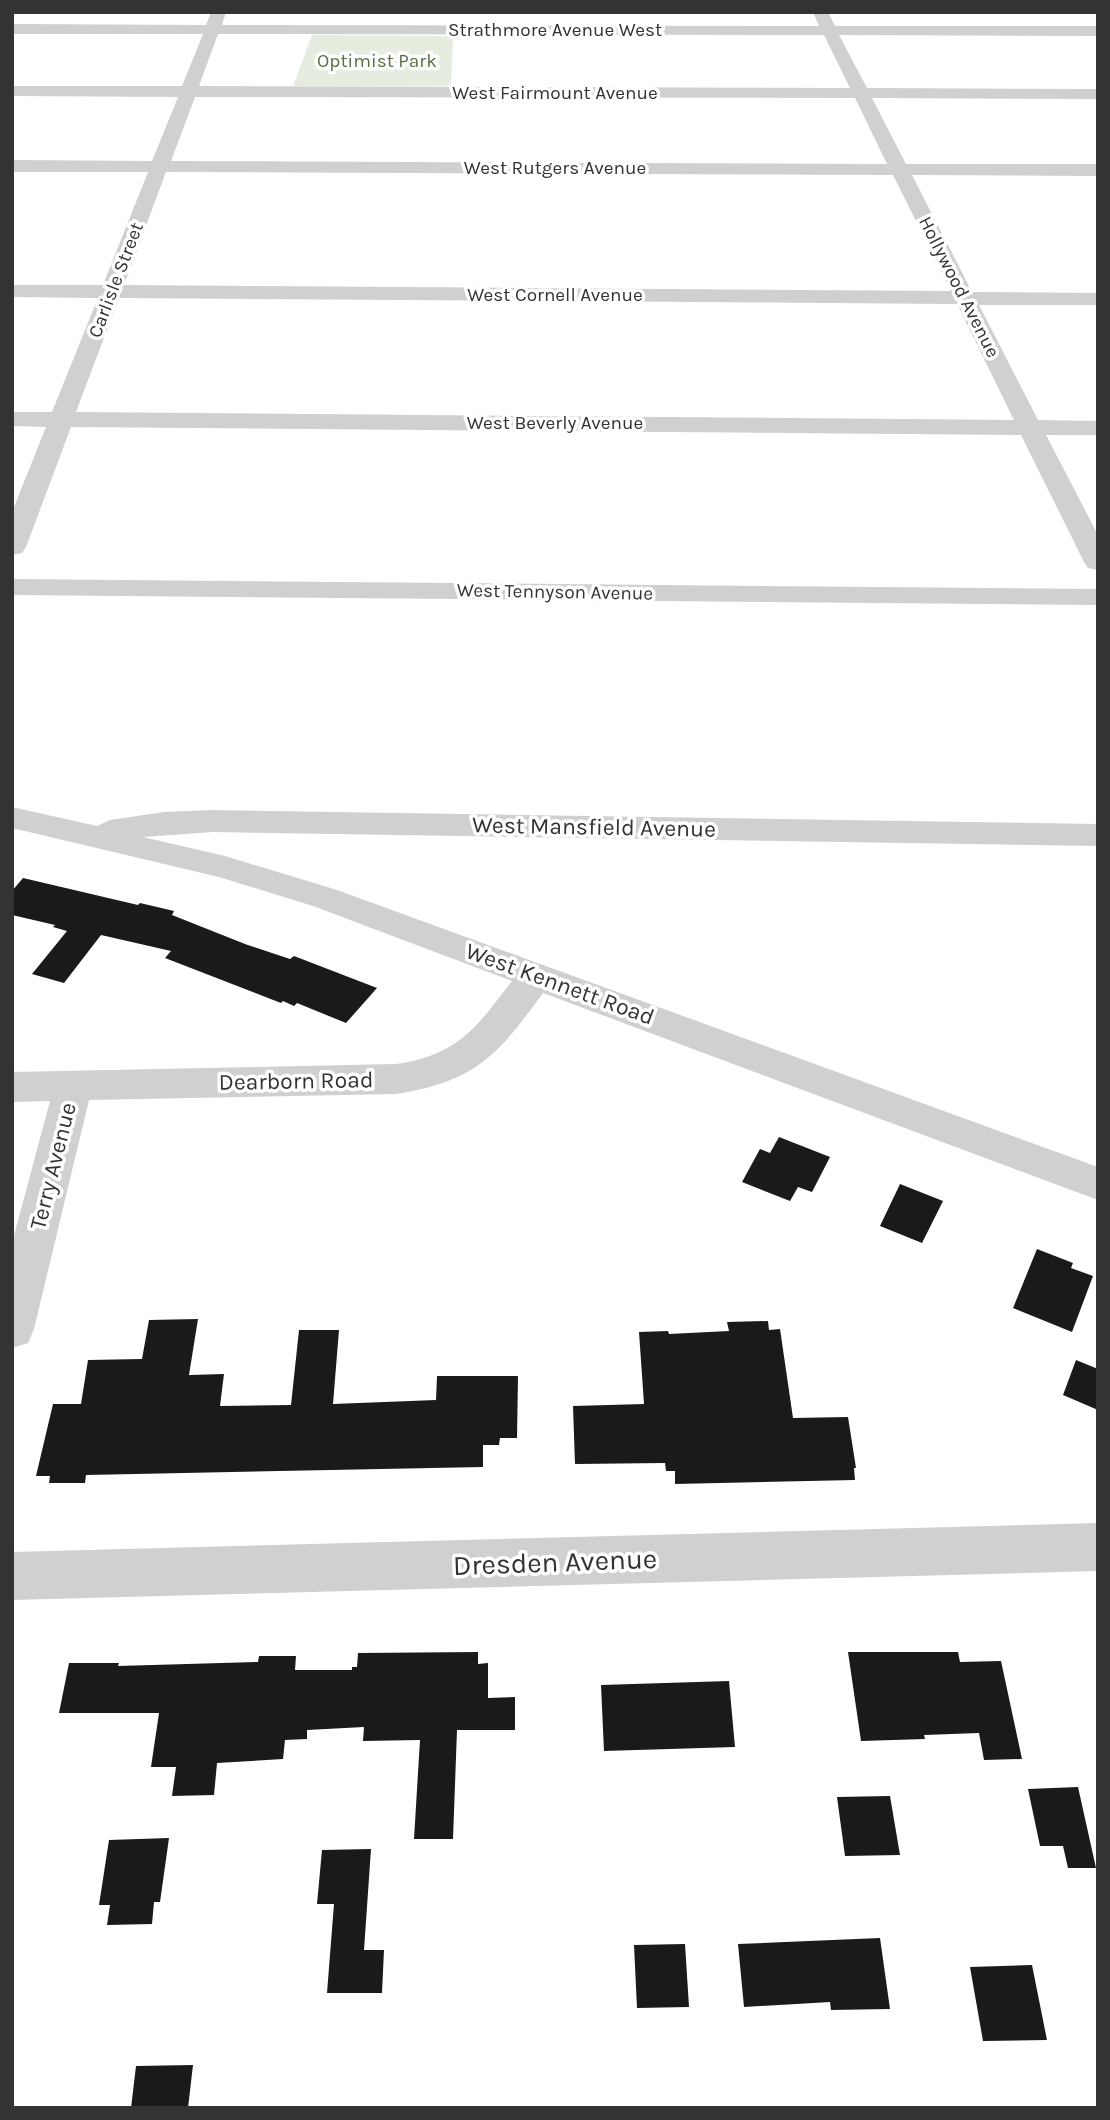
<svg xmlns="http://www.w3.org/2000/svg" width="1110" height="2120" font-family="Karla,sans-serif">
<rect width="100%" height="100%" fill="#fff"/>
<path fill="#e6ecdf" d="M312 35 453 36 451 86H293Z"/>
<path fill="#1a1a1a" d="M23 878 138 905 140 903 174 911 172 915 245 944 290 959 294 956 377 988 346 1023 297 1003 294 1006 283 1001 281 1003 165 958 171 951 101 935 64 983 32 974 67 931 53 927 55 925 12 915V891Z
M779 1137 830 1157 812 1192 798 1187 790 1201 742 1182 760 1149 770 1153Z
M900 1184 943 1201 922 1243 880 1226Z
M1037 1249 1073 1263 1071 1268 1093 1276 1072 1332 1013 1308Z
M198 1319 189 1375 224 1374 220 1406 291 1405 299 1330H339L333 1404 436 1400 437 1376H518L517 1438H500L499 1445H483V1467L86 1475 85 1483H49L50 1476H36L53 1404H81L88 1360 142 1359 149 1320Z
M768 1321 769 1330 780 1329 793 1418 848 1417 856 1468H854L855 1480 675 1484V1471H666L665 1463 575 1464 573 1406 644 1404 639 1332 668 1331 669 1334 729 1331 727 1322Z
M1076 1360 1098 1369V1410L1063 1395Z
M478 1652V1664L488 1663V1698L515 1697V1730H457L453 1839H414L420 1740 363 1741 364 1727 307 1730V1739L285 1740 283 1759 217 1763 214 1795 172 1796 176 1767H151L159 1713H59L69 1663H119L118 1666 258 1662 259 1656H296L295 1670H352V1667H357L358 1653Z
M848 1652H958L960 1662 1001 1661 1022 1759 984 1760 979 1733 924 1735 925 1739 861 1741Z
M729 1681 735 1747 604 1751 601 1685Z
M1078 1787 1096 1868H1068L1063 1846H1040L1028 1789Z
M890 1796 900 1855 845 1856 837 1797Z
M169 1838 160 1902H154L152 1924 107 1925 110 1905H99L109 1840Z
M371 1849 364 1950H384L382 1993H327L334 1904H317L322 1850Z
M880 1938 890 2009 831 2010 830 2002 744 2007 738 1944Z
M685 1944 689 2007 637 2008 634 1945Z
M1032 1965 1047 2040 983 2041 970 1967Z
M193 2065 188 2108H131L136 2066Z"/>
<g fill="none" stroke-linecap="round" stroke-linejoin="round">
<path fill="#d0d0d0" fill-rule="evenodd" d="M211 12H226L222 25 819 26 813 12H828L835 26H1098V36L839 35 867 88 1098 89V99L872 98 906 164H1098V176L912 175 972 292 1098 293V305H979L1038 420 1098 421V435H1046L1098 535V570L1088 568 1084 562 1021 435 71 427 26 547 22 553 12 555V512L46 427 12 426V412H52L98 298 12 297V285H103L148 172H12V160L152 161 178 97 12 96V86H182L203 34H12V24L206 25ZM218 34 824 35 850 88 199 86ZM195 97 855 98 887 164 171 161ZM166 172 893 175 951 291 124 285ZM119 298 957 304 1014 420 76 412Z
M12 579 1098 589V605L12 595Z
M12 807 97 826 110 820 164 812 213 810 1098 824V846L213 832 143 837 225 856 337 890 1098 1167V1200L543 993C497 1056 476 1081 396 1094L89 1100 34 1329 28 1343 12 1348V1243L50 1101 12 1102V1072L396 1064C458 1055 476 1028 512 981L313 906 219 877 12 828Z
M1098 1523V1571L12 1600V1552Z"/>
</g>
<g text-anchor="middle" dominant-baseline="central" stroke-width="7" stroke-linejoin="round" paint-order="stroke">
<g font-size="19" fill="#333" stroke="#fff">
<text x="555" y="30">Strathmore Avenue West</text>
<text x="555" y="93">West Fairmount Avenue</text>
<text x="555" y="168">West Rutgers Avenue</text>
<text transform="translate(116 280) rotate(-69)">Carlisle Street</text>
<text transform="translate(959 287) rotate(63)">Hollywood Avenue</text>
<text x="555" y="295">West Cornell Avenue</text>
<text x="555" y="423">West Beverly Avenue</text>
<text transform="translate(555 592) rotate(1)">West Tennyson Avenue</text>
</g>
<g font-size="19" fill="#56703f" stroke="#fff">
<text x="377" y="61">Optimist Park</text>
</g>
<g font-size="23" fill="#333" stroke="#fff">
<text transform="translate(594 827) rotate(1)">West Mansfield Avenue</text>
<text transform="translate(560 984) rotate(20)">West Kennett Road</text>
<text transform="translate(296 1081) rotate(-1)">Dearborn Road</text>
<text transform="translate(53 1166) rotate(-76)">Terry Avenue</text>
</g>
<g font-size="28" fill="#333" stroke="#fff">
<text transform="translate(555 1562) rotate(-2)">Dresden Avenue</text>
</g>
</g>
<rect width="1110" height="2120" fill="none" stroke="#333333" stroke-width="28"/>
</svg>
